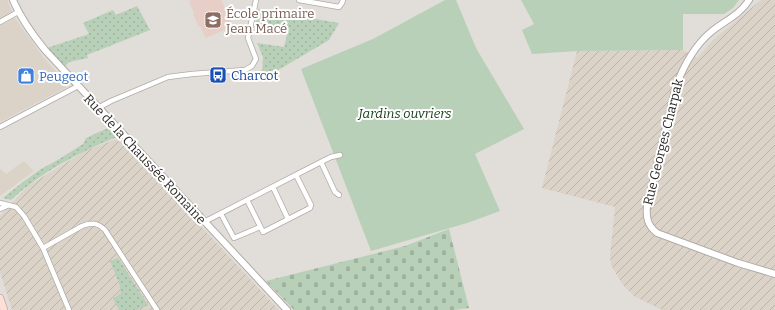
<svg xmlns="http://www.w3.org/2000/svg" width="775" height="310" font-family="Bitter,serif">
<defs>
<pattern id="industrial-furrows" width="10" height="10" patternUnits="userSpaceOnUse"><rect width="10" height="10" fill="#dbd2c8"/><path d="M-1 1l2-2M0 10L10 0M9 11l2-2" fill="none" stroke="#bcb4ac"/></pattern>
<pattern id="grass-dots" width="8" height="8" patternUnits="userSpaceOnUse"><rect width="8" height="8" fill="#b8d0b8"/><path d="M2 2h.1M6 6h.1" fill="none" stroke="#9eb39e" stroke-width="1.8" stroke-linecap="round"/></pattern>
<pattern id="cemetery-stones" width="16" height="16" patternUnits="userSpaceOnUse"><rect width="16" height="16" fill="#b8d0b8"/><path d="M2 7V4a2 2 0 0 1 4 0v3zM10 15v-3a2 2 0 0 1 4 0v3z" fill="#9eb39e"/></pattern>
</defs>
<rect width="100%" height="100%" fill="#e1ddd9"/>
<path fill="#dbd2c8" d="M0 0H7L15 18 43 57 67 84 65 88 0 122Z
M24 161 34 171 0 196V169L6 174Z"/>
<path fill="url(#industrial-furrows)" d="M761 0H775V310H662L634 296 623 285 611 265 610 256 615 207 542 188 577 51 683 50 697 58 714 39Z
M116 139 127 147 279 310H12L0 272V216L28 186 85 151Z"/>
<path fill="#e7cec6" d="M191 0H221L233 26 206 38 200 26 199 27 193 14 194 13 189 1Z"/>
<path fill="url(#grass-dots)" d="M137 6 150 30 87 55 88 58 69 62 64 67 47 48 89 34 83 23 113 10 116 15Z
M257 9 339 23 329 40 280 69 262 75 263 57 257 43 284 47 289 28 256 24Z
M108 128 117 137C79 152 41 172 11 200L3 198 23 182 41 169 56 161 83 144 86 138Z
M118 258 148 305 137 310H119L113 299 121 293 119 283 110 261Z"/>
<path fill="url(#cemetery-stones)" d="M449 229 469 308 454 310H294L266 281 405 246Z"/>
<path fill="#b8d0b8" d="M445 0H456L476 48 524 129 475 154 500 211 467 223 371 251 301 69 373 39Z
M521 0H739L733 8 724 14H683V50L577 51 532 54 522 30 534 24Z"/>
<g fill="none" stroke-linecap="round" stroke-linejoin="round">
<g stroke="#b0aca8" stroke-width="6">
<path id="minor" d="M299 0 339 7 342 3 343 0
M0 22 18 12
M98 108 111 101 168 77 192 74 245 70 252 66 256 59 248 38 256 0
M0 127 78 86
M321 162 335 192 339 195
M273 187 288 219
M247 200 263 232 310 208 311 205 296 175
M0 203 16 207 24 216 43 248 69 310
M0 209 9 205
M221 214 234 238 260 227
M204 222 321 162 331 157 340 155
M43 248 82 226C92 222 98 223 105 230L157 310"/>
</g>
<g stroke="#b0aca8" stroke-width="8">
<path id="tertiary" d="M13 0C21 19 32 34 45 50L287 310
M749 0C740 15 724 21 711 32 694 46 684 65 676 86L647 206C646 217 647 225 657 233L738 263 775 274"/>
</g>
<g stroke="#b2928a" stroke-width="8">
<path id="primary" d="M0 298 4 310"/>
</g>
<use href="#minor" stroke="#fff" stroke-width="4.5"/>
<use href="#tertiary" stroke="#fff" stroke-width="6"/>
<use href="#primary" stroke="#fddfd8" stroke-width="7"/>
</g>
<defs>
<g id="school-square" transform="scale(0.9)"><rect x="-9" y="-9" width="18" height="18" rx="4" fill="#8d6e63" stroke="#fff"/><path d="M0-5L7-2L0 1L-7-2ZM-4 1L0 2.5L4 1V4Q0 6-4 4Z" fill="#fff"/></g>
<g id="bus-square" transform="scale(0.9)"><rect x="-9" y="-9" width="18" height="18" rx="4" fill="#1a4fb4" stroke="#fff"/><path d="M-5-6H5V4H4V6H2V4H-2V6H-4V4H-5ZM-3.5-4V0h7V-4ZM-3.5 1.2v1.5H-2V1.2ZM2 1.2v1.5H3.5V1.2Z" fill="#fff"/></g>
<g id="shop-square" transform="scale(0.9)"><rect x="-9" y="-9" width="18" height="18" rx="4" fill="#3f7fe0" stroke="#fff"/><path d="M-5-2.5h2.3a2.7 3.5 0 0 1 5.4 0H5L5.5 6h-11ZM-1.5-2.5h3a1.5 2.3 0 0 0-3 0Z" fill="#fff"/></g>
</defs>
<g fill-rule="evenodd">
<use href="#school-square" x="213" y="20"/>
<use href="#bus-square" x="218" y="75"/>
<use href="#shop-square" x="26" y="76"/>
</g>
<g text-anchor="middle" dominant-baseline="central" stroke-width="4" stroke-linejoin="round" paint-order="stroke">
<g font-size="13" fill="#785e54" stroke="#fff" text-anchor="start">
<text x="226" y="13">École primaire<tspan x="226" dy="15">Jean Macé</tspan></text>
</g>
<g font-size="13" fill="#164399" stroke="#fff" text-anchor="start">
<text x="231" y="75">Charcot</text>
</g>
<g font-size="13" fill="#366cbe" stroke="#fff" text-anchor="start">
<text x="39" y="76">Peugeot</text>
</g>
<g font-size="13" font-style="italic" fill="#133a15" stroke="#fff">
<text x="405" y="113">Jardins ouvriers</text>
</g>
<g font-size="13" fill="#2b2a28" stroke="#fff">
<text transform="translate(663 142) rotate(-76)">Rue Georges Charpak</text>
<text transform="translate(145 159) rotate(47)">Rue de la Chaussée Romaine</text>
</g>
</g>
</svg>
